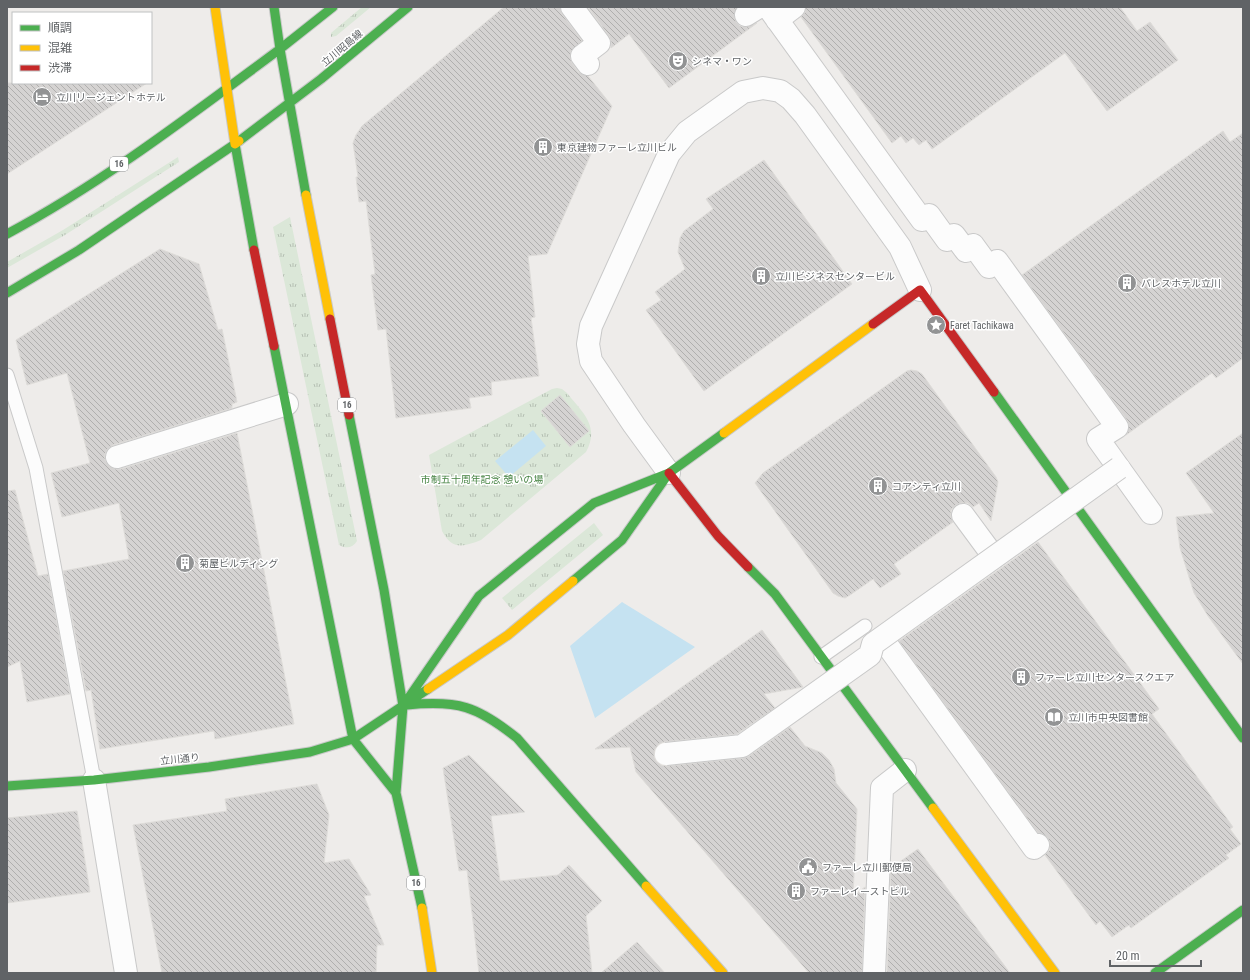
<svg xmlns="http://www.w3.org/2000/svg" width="1250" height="980" font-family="'Roboto Condensed','Noto Sans JP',sans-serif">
<defs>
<pattern id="grass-tufts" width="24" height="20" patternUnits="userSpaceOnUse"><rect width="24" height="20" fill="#dbe7d8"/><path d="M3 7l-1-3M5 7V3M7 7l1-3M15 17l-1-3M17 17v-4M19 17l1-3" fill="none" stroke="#b5bfb3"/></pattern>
<pattern id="building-back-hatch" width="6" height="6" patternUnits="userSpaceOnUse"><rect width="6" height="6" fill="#d5d3d2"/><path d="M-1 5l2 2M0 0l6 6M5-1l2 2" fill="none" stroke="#b0afae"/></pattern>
</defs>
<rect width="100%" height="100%" fill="#eeecea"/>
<path fill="url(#grass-tufts)" d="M362 7H371L336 36 331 37V33Z
M178 157 179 162 65 235 7 268V262L63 230Z
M290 217 357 541C353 548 346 549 339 545L273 227Z
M557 388 562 389 567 393C583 413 600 426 586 452L481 540C463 547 452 550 442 531L429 455 552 389Z
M594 523 603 535 512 610 502 598Z"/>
<path fill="#c5e2f1" d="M533 430 546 446 509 477 495 461Z
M622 602 695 647 595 718 570 646Z"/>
<path fill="url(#building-back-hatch)" stroke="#dedcd9" d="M504 7H560L562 14 582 41 571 51 570 57 572 63 578 72 588 76 612 106 547 254 528 256 535 317 531 318 539 376 491 382 492 395 469 398 471 408 396 418 386 329 378 330 371 275 375 274 366 201 359 202 356 177H358L353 143 356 135 362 126Z
M588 7H737L734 16 736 22 740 26 747 27 757 23 669 88 629 34 611 48V41L609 36Z
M806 7H1120L1137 31 1150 22 1178 60 1107 111 1065 53 932 149 926 140 919 145 913 138 906 143 901 136 892 143 801 17 805 12Z
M7 83H147L7 174Z
M1223 131 1230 142 1243 133V358L1216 378 1212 373 1126 435 1129 426 1127 420 1022 275Z
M764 160 852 284 704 391 646 310 661 300 655 292 685 269 678 252 680 238 684 231 713 209 706 199Z
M160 249 199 264 218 330 222 329 237 402 232 404V408L113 445 108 449 105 454V460L109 466 115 469H121L237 433 294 724 215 739 214 731 100 749 91 690 86 691 63 571 129 559 119 503 62 517 51 473 90 463 67 373 27 385 16 340Z
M911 370 917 371 922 374 996 477 998 482 991 521 979 503 973 507 968 503H961L956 505 951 510V517L953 522 894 564 901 574 880 588 873 579 850 595 845 598 838 596 833 593 755 483 763 473 907 371Z
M560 395 589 431 570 447 541 411Z
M1243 433V664L1208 616 1194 593 1180 548 1176 517 1214 513 1186 473Z
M15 490 38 576 48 574 70 694 27 702 20 661 7 667V491Z
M1038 542 1159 709 1152 714 1233 827 1230 829 1241 844 1226 855 1229 858 1131 928 1129 925 1112 937 1100 921 1096 925 1045 855 1050 850V844L1048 838 1043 834 1038 833 899 641Z
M762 630 803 687 764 694 775 708 737 734 664 742 659 744 655 749 654 756 656 761 661 765 667 766 743 758 749 756 790 727 805 746 822 753 829 760 834 769 836 783 857 809 853 896 865 887 862 973H809L636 772 630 747 595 749Z
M469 755 525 812 491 816 500 881 558 875 569 865 602 901 586 916 592 973H479L467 870 459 871 443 768Z
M317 784 329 815 324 863 349 859 371 895 364 896 384 945H377L376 973H162L133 825 227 811 225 799Z
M77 811 90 892 7 903V818Z
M918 849 1010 973H887L891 868Z
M637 942 665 973H601Z"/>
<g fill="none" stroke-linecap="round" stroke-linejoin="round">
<g stroke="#c9c9c9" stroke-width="15">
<path id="lane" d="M7 375 36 468 94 780
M821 657 865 626"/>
</g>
<g stroke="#c9c9c9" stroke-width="24">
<path id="street" d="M572 7 599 43 582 56 588 64
M768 7 922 220 929 215 947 240 954 235 966 251 973 245 989 267 997 261 1117 427 1098 439 1151 513
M746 15 759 7
M777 20 794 7
M117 457 287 404
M669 473 634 425 591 361 588 344 591 326 669 154 687 132 743 92 763 88 780 91 791 99 805 115 900 247 920 290
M963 515 994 557
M882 638 1034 848 1038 845
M94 780 126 973
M874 973 882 788 905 770"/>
</g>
<g stroke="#c8c9c9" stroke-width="11">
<path id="fast" d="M274 7 280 49 333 7
M239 141 321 79 408 7
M7 234C104 182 192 114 280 49L306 195
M7 293 79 250 235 144 254 250
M274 346 353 739 396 793
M994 392 1243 738
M349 415 384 590 403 706 396 793 422 908
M748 567 775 594 933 808
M573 581 622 540 669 473
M407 705C458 700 477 706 517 738L646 886
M403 706 479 596 594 503 669 473 724 433
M7 786 94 780 209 767 310 752 353 739 428 689
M1155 973 1243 910"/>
</g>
<g stroke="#c8c9c9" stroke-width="11">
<path id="slow" d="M215 7 235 144 239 141
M306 195 330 319
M724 433 873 324
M428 689 508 635 573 581
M933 808 1055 973
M646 886 723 973
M422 908 432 973"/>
</g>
<g stroke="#c8c9c9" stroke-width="11">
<path id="jam" d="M254 250 274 346
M330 319 349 415
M873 324 920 290 994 392
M669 473 718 536 748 567"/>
</g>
<use href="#lane" stroke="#fcfcfc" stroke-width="13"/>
<use href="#street" stroke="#fcfcfc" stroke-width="22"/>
<use href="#fast" stroke="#4caf50" stroke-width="9"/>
<use href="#slow" stroke="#ffc107" stroke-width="9"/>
<use href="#jam" stroke="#c62828" stroke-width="9"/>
<g stroke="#c9c9c9" stroke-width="24" stroke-linecap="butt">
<path id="street-bridge" d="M666 754 742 746 870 655 873 644 1119 468"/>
</g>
<use href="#street-bridge" stroke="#fcfcfc" stroke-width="22"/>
</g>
<defs>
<g id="theatre-disc" transform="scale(1)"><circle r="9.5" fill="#929394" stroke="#fff"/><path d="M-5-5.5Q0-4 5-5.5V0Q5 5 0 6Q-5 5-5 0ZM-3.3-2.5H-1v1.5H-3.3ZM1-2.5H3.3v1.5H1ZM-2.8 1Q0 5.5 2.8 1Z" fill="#fff"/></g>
<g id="hotel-disc" transform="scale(1)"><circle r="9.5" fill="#929394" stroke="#fff"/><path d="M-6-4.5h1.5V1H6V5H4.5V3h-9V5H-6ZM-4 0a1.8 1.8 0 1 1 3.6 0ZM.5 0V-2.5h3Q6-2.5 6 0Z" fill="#fff"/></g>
<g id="building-disc" transform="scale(1)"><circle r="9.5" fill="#929394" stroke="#fff"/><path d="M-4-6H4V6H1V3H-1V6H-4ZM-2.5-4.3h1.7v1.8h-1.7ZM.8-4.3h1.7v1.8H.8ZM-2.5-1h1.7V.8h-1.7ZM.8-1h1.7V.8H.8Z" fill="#fff"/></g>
<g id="sight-disc" transform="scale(1)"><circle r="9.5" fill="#929394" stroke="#fff"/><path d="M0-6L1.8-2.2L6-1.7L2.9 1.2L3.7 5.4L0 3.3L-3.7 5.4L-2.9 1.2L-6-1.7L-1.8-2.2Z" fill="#fff"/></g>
<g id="library-disc" transform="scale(1)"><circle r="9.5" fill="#929394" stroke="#fff"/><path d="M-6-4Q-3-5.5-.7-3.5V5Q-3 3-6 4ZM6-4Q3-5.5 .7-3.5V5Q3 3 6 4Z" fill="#fff"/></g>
<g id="civic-disc" transform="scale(1)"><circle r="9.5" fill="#929394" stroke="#fff"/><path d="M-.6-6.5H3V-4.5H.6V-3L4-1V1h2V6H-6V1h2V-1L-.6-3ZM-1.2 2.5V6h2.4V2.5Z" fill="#fff"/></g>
</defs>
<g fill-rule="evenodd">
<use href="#theatre-disc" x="678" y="61"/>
<use href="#hotel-disc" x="42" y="97"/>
<use href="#building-disc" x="543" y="147"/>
<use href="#building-disc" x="761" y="276"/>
<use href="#building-disc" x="1127" y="283"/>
<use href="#sight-disc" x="936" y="325"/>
<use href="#building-disc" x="878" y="486"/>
<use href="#building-disc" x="185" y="563"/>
<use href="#building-disc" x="1021" y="677"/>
<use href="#library-disc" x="1054" y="717"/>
<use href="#civic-disc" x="808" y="867"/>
<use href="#building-disc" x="796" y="891"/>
</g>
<g text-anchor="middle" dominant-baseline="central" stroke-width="3" stroke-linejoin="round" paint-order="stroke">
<g fill="#fff" stroke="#909294" stroke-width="1">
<rect x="110" y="157" width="18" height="14" rx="3"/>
<rect x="338" y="398" width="18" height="14" rx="3"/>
<rect x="407" y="876" width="18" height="14" rx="3"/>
</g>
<g font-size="9" font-weight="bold" fill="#606366">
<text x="119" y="164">16</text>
<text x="347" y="405">16</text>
<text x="416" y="883">16</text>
</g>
<g font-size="10" fill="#606366" stroke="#fff">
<text transform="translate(342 48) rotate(-40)">立川昭島線</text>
<text transform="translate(180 759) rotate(-6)">立川通り</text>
</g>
<g font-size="10" fill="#606366" stroke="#fff" text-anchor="start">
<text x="692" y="61">シネマ・ワン</text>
<text x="56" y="97">立川リージェントホテル</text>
<text x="557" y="147">東京建物ファーレ立川ビル</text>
<text x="775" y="276">立川ビジネスセンタービル</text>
<text x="1141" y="283">パレスホテル立川</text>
<text x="950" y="325">Faret Tachikawa</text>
<text x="892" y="486">コアシティ立川</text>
<text x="199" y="563">菊屋ビルディング</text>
<text x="1035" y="677">ファーレ立川センタースクエア</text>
<text x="1068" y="717">立川市中央図書館</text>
<text x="822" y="867">ファーレ立川郵便局</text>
<text x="810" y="891">ファーレイーストビル</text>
</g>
<g font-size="10" fill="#458342" stroke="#fff">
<text x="482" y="479">市制五十周年記念 憩いの場</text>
</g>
</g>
<rect width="1250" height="980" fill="none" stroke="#606366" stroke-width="16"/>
<rect x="12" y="12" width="140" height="72" fill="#ffffff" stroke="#bfc1c2"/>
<rect x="20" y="25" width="20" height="6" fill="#4caf50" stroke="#bfc1c2"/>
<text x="48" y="32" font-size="12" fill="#606366">順調</text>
<rect x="20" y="45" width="20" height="6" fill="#ffc107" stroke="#bfc1c2"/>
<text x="48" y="52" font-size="12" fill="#606366">混雑</text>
<rect x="20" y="65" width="20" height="6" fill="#c62828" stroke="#bfc1c2"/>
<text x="48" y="72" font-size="12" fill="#606366">渋滞</text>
<path d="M1110 960v6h91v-6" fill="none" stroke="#606366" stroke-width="2"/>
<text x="1116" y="960" font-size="12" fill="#606366" stroke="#ffffff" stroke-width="3" paint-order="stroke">20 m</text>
</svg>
